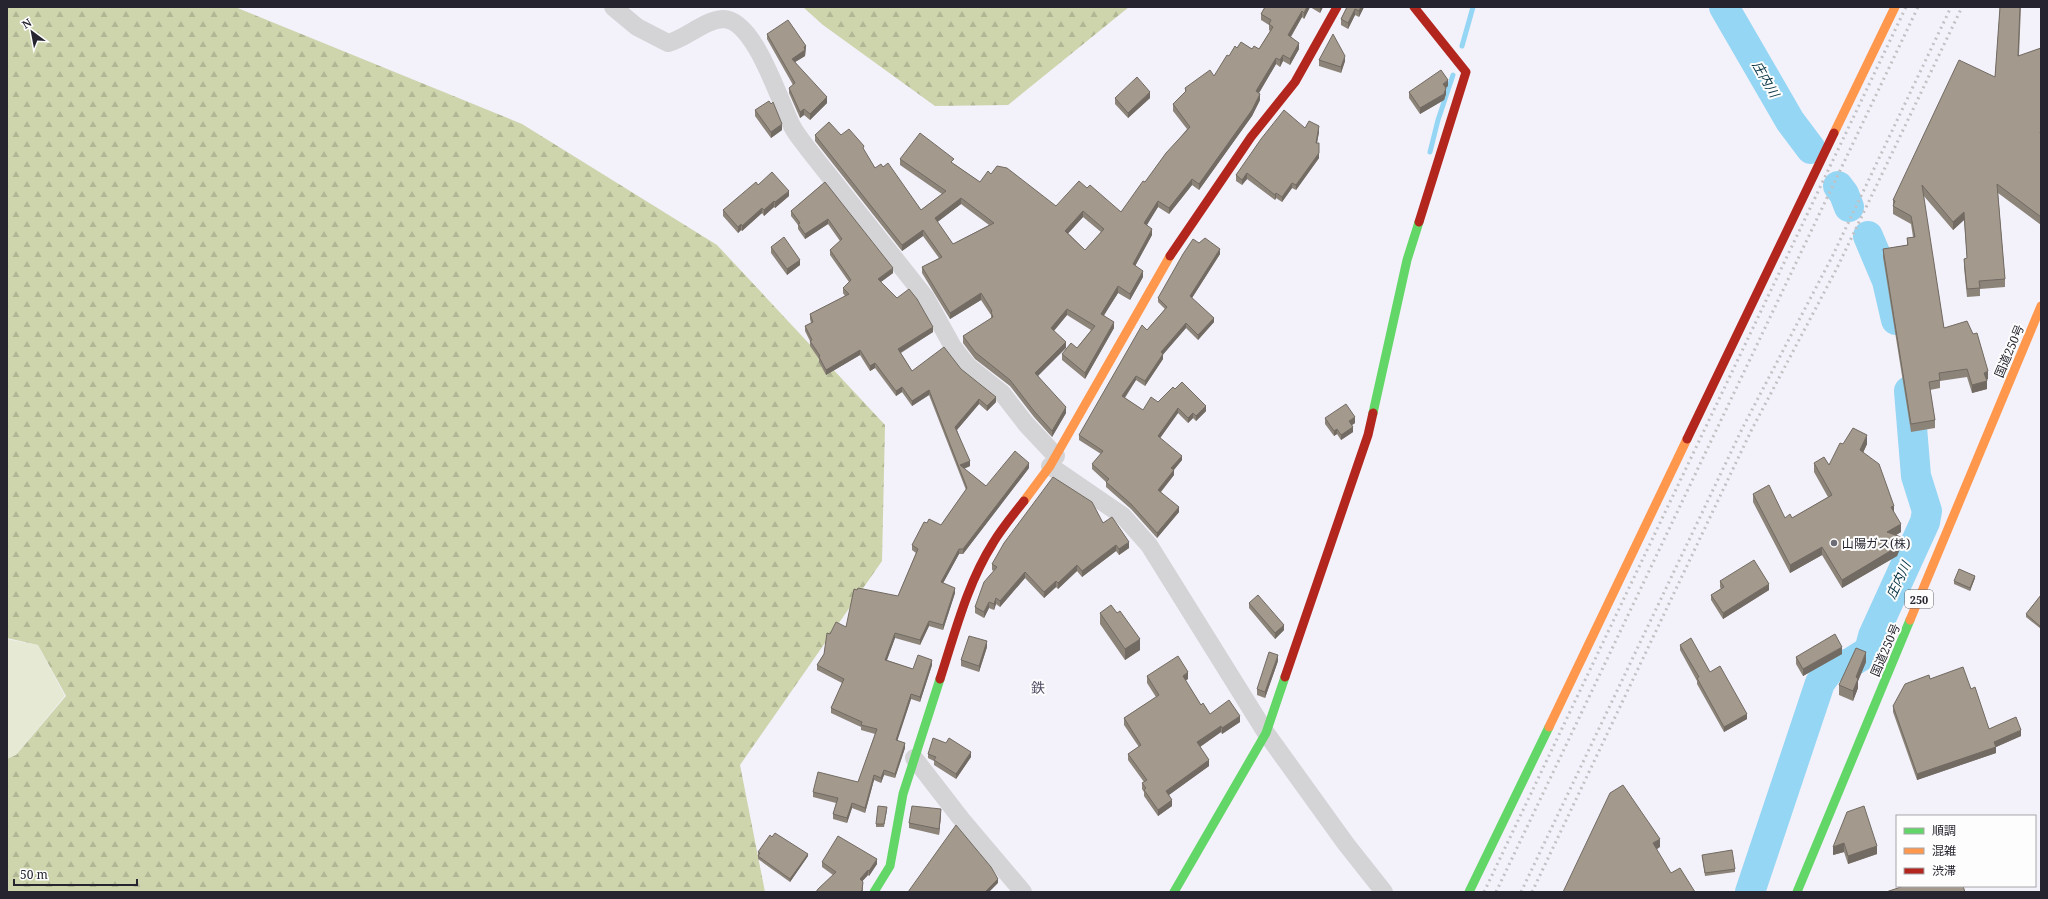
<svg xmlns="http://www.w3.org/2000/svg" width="2048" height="899" font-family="'Noto Serif','Noto Sans JP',serif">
<defs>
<pattern id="forest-firs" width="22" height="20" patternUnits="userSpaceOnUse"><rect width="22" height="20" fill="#ced4ac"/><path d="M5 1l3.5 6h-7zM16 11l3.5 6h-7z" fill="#b1b694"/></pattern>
</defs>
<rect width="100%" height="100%" fill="#f3f1fa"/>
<path fill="#e6ead4" d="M7 639 38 645 65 696 15 756 7 759Z"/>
<path fill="url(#forest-firs)" d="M7 7H235L522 124 717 245 885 425 882 561 740 765 765 892H7V759L16 755 66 696 38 645 7 638Z
M803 7H1129L1008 105 935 106 823 25Z"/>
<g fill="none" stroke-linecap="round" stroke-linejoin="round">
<path stroke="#94d6f4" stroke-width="5" d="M1462 46 1473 7
M1430 152 1438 120 1453 75"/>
<path stroke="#94d6f4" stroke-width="30" d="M1724 7 1790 121 1811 149
M1838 186 1844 194 1849 207
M1868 236 1887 281 1896 320
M1750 892 1820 683 1831 668 1850 663 1869 651 1873 636 1925 522 1927 511 1916 476 1909 391"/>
<path stroke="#d4d4d6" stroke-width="18" d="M613 7 637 27 668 43C687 38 704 20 723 19 755 19 780 103 792 126 796 134 803 142 808 149L926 298 953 347 968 366 1002 393 1026 424 1056 456
M1050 466 1123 516 1149 545 1266 733 1346 844 1384 892
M914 758 962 820 1023 892"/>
<path stroke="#63d668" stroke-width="9" d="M1373 413 1407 260 1419 222
M874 892 890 866 903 794 940 679
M1174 892 1266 733 1285 677
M1469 892 1549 727
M1797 892 1910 620"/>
<path stroke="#ff974d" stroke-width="9" d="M1834 133 1895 7
M1024 501 1050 466 1170 256
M1910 620 2041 306
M1549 727 1687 439"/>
<path stroke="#b3261e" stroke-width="9" d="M1414 7 1466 72 1419 222
M1170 256 1251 137 1295 82 1337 7
M1687 439 1834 133
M1285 677 1368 435 1373 413
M940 679C955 633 967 584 993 543 1002 528 1013 515 1024 501"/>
<path stroke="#c2c1c4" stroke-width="3" stroke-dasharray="2 4" stroke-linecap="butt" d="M1484 892 1906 7
M1496 892 1918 7
M1521 892 1743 427 1832 257 1951 7
M1532 892 1751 431 1837 268 1962 7"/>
</g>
<path fill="#8c8479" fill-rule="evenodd" d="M1265 7H1323L1320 13 1310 7 1304 19 1302 17 1291 37 1299 49 1290 65 1283 61 1280 67 1276 64 1259 93 1260 100 1252 116 1199 190 1192 185 1169 214 1158 207 1146 225 1152 235 1135 266 1143 277 1130 300 1118 293 1104 315 1114 328 1085 379 1062 360V354L1077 348 1091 330 1067 315 1054 331 1038 376 1066 413 1052 437 1034 417 1010 386 975 359 963 343V336L991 319V315L981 300 950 319 922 273V267L939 258 923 236 902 251 815 141V135H841L864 151 875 168 883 167 921 210 942 194 900 165V159L954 164 980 182 991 174 1056 206 1087 188 1121 212 1187 129 1173 111V104L1185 92V88L1214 76 1229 56 1237 48 1259 49 1270 31 1269 30V25L1261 20V14ZM961 204 989 225 953 244 937 222ZM1083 217 1101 232 1085 250 1068 233Z
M1347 7H1364L1359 17 1355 15 1348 29 1341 25V19Z
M2000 7H2021L2019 56 2041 48V225L1998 193 2005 279V287L1980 289V296L1967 297 1964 267V259L1967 258 1964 220 1953 230 1923 195 1944 328 1988 379 1986 380 1987 389 1972 393 1967 377 1940 381V388L1930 390 1935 420V428L1911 432 1883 257V249L1907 245V238L1913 237 1911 224 1893 214V200L1995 77Z
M767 34 806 46 805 56 795 62 827 103 810 120 804 115 800 118 789 93V88L793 85 767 39Z
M1319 60 1345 61 1341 73 1319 66Z
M1448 86 1446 88V94L1444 100 1420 114 1409 98V92Z
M1115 98H1150L1128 118 1115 104Z
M755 110 782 130 771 138 755 116Z
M1305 128 1319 132 1317 143H1319V158L1296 190 1292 188 1282 202 1276 198 1275 200 1247 179 1242 185 1236 181V175Z
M825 182 893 273 881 282 897 298 933 332 901 353 912 371 961 369 996 402 987 411 979 404 957 430 970 466 964 469 986 486 1029 468 963 554H959L943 583 955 593 943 630 929 626 920 645 895 638 887 660 913 669 932 665 920 702 911 699 897 740 905 748 895 778 884 775 881 783 874 780 865 813 852 808 847 823 833 819V814L836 803 813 797V792L858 782 875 734 861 730V727L831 713V708L842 683 817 670V665L824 654 830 634 846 627 898 596 916 553 912 550V545L927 523 941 525 966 490 929 395 912 406 902 392 896 396 875 368 870 371 860 355 826 375 819 362V359L810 346V341L805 331V326L811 323 810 319V314L845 296 843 293V288L849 282 830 255V250L840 241 828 224 805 239 798 229V225L791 216V211Z
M758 185 789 196 775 208 774 207 764 216 762 213 742 231 741 230 738 233 723 216V210Z
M1199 243 1220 254 1192 298 1214 322 1198 340 1186 328 1163 354V359L1145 386 1136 380 1125 398 1143 410 1158 402 1175 389 1206 411 1196 421 1193 418 1188 423 1178 413 1160 438 1182 460 1174 470V475L1161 492 1179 512 1157 538 1131 509 1106 487V482L1092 469V464L1101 454 1079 440V435L1147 330 1165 309 1158 302V298Z
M771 247 800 265 787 275 771 253Z
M1325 418 1355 423 1352 425 1353 432 1341 440 1337 434 1334 436 1325 424Z
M1843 444H1867L1863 453 1894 513 1901 532 1895 535 1901 546 1897 556 1842 588 1822 555 1790 573 1753 502V494L1785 518H1792L1828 497 1814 472V463L1829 465Z
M1103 523 1129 548 1119 555 1116 551 1082 577 1077 571 1058 589 1056 587 1044 598 1025 578 1000 607 996 604 994 610 989 608 984 618 975 613V607L994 571 992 570V564Z
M1975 578 1970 591 1954 584V581Z
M1720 581 1769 590 1723 619 1711 600V595L1721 589 1720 587Z
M2041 595V629L2026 617V614Z
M1249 603 1284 630 1275 639 1249 608Z
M1100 613 1140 650 1125 660 1100 624Z
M1680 645 1710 672 1747 719 1724 732 1697 684V681L1680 650Z
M987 647 979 672 961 666V660Z
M1842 654 1803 676 1796 664V657Z
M1278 661 1265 698 1257 695V689Z
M1866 662 1858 681V688L1853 701 1839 695V685Z
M1147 676 1188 679 1185 680 1201 705 1210 714 1240 722 1222 734 1221 732 1200 747 1209 766 1169 795 1172 806 1158 816 1144 796V792L1142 789V783L1144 782 1128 760V754L1139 747 1124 725V718L1156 697 1147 683Z
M1930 679 1971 689 1989 729 2021 736 1996 747V753L1917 780 1893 712V706Z
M946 743 971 757 956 779 934 765V761L928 758V754Z
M887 810 884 827H876V824Z
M1847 812 1877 854 1848 864 1844 852 1833 855Z
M941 815 939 835 909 828V823Z
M758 852 808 856 790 882 758 859Z
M1702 855 1735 869V872L1705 876Z
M822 862 877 864 869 876 868 875 862 881 863 882V892H816L833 875 822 867Z"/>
<path fill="#726b63" d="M1307 7H1310L1304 19V13Z
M1320 7H1323L1320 13Z
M1361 7H1364L1359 17V11Z
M1355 9V15L1348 29V23Z
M1302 11V17L1288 41V35Z
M1299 43V49L1290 65V59Z
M806 46 805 56 792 64V59Z
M1283 55V61L1280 67V60Z
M1345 56V61L1341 73V67Z
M1276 58V64L1256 98V91Z
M1448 80V86L1443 90V84Z
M1446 88V94L1444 100 1420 114V108Z
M1150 92V98L1128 118V113Z
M1260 94V100L1252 116 1199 190V184Z
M827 97V103L810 120V114Z
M804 109V115L800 118V112Z
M782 124V130L771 138V132Z
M1319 126V132L1316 148V143Z
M1319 153V158L1296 190V185Z
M1247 173V179L1242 185V180Z
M1192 179V185L1169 214V208Z
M1292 183V188L1282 202V197Z
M789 191V196L775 208V202Z
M1276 193V198L1275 200V195Z
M961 198V204L935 224V218Z
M774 201V207L764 216V210Z
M1158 201V207L1144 230V223Z
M762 208V213L742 231V226Z
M1083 211V217L1065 237V231Z
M1964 212V220L1953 230V222Z
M828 219V224L805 239V234Z
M741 224V230L738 233V227Z
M1152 229V235L1133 270V264Z
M923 230V236L902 251V245Z
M1220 249V254L1190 301V296Z
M800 260V265L787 275V269Z
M893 268V273L878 284V279Z
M1143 271V277L1130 300V294Z
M1118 286V293L1101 320V314Z
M981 293V300L950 319V313Z
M1067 309V315L1051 334V328Z
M1214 318V322L1198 340V335Z
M1114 322V328L1085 379V373Z
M1186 323V328L1161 357V352Z
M933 327V332L898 354V349Z
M1066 342V348L1035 379V373Z
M860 350V355L826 375V370Z
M1163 354V359L1145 386V381Z
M875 363V368L870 371V366Z
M1988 371V379L1984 381V373Z
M1136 376V380L1122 401V396Z
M1987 381V389L1972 393V385Z
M902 387V392L896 396V391Z
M929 390V395L912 406V401Z
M996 397V402L987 411V406Z
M979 399V404L955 432V427Z
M1206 406V411L1196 421V416Z
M1066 407V413L1052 437V431Z
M1178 408V413L1158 441V436Z
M1193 413V418L1188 423V418Z
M1355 417V423L1349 427V421Z
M1353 427V432L1341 440V435Z
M1337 429V434L1334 436V431Z
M1867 435V444L1860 459V450Z
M1182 456V460L1171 473V468Z
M970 461V466L960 470V465Z
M1029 463V468L963 554V549Z
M1174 470V475L1158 495V490Z
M1894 506V514L1891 507Z
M1179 507V512L1157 538V533Z
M1901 524V532L1887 541V532Z
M1901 537V546L1897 556 1842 588V580Z
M1129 542V548L1119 555V549Z
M1116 545V551L1082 577V571Z
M1822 547V555L1790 573V565Z
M959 549V554L941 587V582Z
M1077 565V571L1058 589V583Z
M1025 572V578L1000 607V601Z
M1975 576V578L1970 591V588Z
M1056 581V587L1044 598V592Z
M1769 584V590L1723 619V613Z
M955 588V593L943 630V625Z
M996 598V604L994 610V604Z
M989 602V608L984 618V612Z
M929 621V626L920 645V640Z
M1284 625V630L1275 639V633Z
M895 633V638L885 665V660Z
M1140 639V650L1125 660V649Z
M987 641V647L979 672V666Z
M1842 647V654L1803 676V669Z
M1866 652V662L1858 681V688L1853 701V691L1856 677Z
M1278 655V661L1265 698V692Z
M932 660V665L920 702V697Z
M1188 672V679L1183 682V676Z
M911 694V699L896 745V740Z
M1747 714V719L1724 732V727Z
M1240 716V722L1222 734V728Z
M1221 726V732L1197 749V742Z
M2021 730V736L1996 747V753L1917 780V774L1994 742Z
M905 743V748L895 778V774Z
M971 752V757L956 779V774Z
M1209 760V766L1166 797V791Z
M884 770V775L881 783V778Z
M874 775V780L865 813V808Z
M1172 800V806L1158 816V810Z
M852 803V808L847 823V818Z
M941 809V815L939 835V829Z
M1660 839V847L1653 852V843Z
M1844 843V852L1833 855V847Z
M1877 846V854L1848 864V856Z
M808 854V856L790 882V879Z
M877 859V864L869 876V871Z
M868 870V875L860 884V879Z
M998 879V883L989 892H985Z"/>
<path fill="#a3998d" stroke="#726b63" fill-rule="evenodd" d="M1265 7H1307L1304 13 1302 11 1288 35 1299 43 1290 59 1283 55 1280 60 1276 58 1256 91 1260 94 1252 110 1199 184 1192 179 1169 208 1158 201 1144 223 1152 229 1133 264 1143 271 1130 294 1118 286 1101 314 1114 322 1085 373 1062 354 1071 343 1077 348 1095 326 1067 309 1051 328 1066 342 1035 373 1066 407 1052 431 1034 411 1010 380 975 352 963 336 993 317 991 312 992 311 981 293 950 313 922 267 942 257 923 230 902 245 815 135 829 122 841 135 849 129 864 146 863 148 875 168 881 164 883 167 888 163 921 210 946 191 900 159 920 133 954 159 951 162 980 182 988 171 991 174 997 166 1007 168 1056 206 1079 181 1087 188 1090 185 1121 212 1143 181 1145 182 1166 153 1190 127 1173 104 1186 91 1185 88 1210 70 1214 76 1227 55 1229 56 1235 46 1237 48 1241 42 1252 49 1254 46 1259 49 1273 27 1269 24 1271 20 1261 14ZM961 198 994 223 953 244 935 218ZM1083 211 1104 229 1085 250 1065 231Z
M1347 7H1361L1359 11 1355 9 1348 23 1341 19Z
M2000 7H2020L2018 56 2041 48V132H2040L2041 135V217L1997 184 2005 279 1979 281 1980 288 1967 289 1964 259 1967 258 1964 212 1953 222 1922 185 1944 328 1967 321 1973 334 1977 333 1988 371 1984 373 1987 381 1972 385 1967 369 1939 373 1940 380 1929 382 1935 420 1911 424 1883 249 1908 245 1907 238 1915 237 1911 216 1893 206 1895 201 1893 200 1959 60 1995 77Z
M788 20 806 46 804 47 805 50 792 59 827 97 810 114 804 109 800 112 789 88 795 83 767 34Z
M1333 34 1345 56 1341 67 1319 60Z
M1441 70 1448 80 1443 84 1446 88 1444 94 1420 108 1409 92Z
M1137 77 1150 92 1128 113 1115 98Z
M769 101 771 104 773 102 782 124 771 132 755 110Z
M1284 110 1305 128 1309 121 1319 126 1316 143H1319V153L1296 185 1292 183 1282 197 1276 193 1275 195 1247 173 1242 180 1236 175 1261 139Z
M772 172 789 191 775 202 774 201 764 210 762 208 742 226 741 224 738 227 723 210 756 182 758 185Z
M825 182 893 268 878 279 897 298 909 289 917 299 933 327 898 349 912 371 944 347 961 369 996 397 987 406 979 399 955 427 970 461 960 465 986 486 1015 451 1029 463 963 549H959L941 582 955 588 943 625 929 621 920 640 895 633 885 660 913 669 918 655 932 660 920 697 911 694 896 740 905 743 895 774 884 770 881 778 874 775 865 808 852 803 847 818 833 814 838 798 813 792 818 772 858 782 877 729 861 725 862 722 831 708 844 679 817 665 824 654 827 633 830 634 836 622 846 627 854 589 857 590 858 588 898 596 918 549 912 545 924 522 927 523 929 519 941 525 967 488 929 390 912 401 902 387 896 391 875 363 870 366 860 350 826 370 819 357 820 356 810 341 812 340 805 326 813 322 810 314 849 294 843 288 851 280 830 250 842 239 828 219 805 234 798 224 800 223 791 211Z
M784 237 800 260 787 269 771 247Z
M1205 238 1220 249 1190 296 1214 318 1198 335 1186 323 1161 352 1163 354 1145 381 1136 376 1122 396 1143 410 1151 397 1158 402 1173 387 1175 389 1182 382 1206 406 1196 416 1193 413 1188 418 1178 408 1158 436 1182 456 1171 468 1174 470 1158 490 1179 507 1157 533 1131 504 1106 482 1109 479 1092 464 1103 451 1079 435 1142 325 1147 330 1167 307 1158 298 1183 254 1193 239 1199 243Z
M1346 404 1355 417 1349 421 1353 427 1341 435 1337 429 1334 431 1325 418Z
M1853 428 1867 435 1860 450 1879 464 1894 506 1891 507 1901 524 1887 532 1901 537 1897 547 1842 580 1822 547 1790 565 1753 494 1769 485 1785 518 1790 514 1792 518 1832 495 1814 463 1824 457 1829 465 1840 443 1843 444Z
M1053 477 1092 502 1103 523 1112 517 1129 542 1119 549 1116 545 1082 571 1077 565 1058 583 1056 581 1044 592 1025 572 1000 601 996 598 994 604 989 602 984 612 975 607 984 582 997 567 992 564 1004 543Z
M1754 560 1769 584 1723 613 1711 595 1724 587 1720 581Z
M1959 569 1975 576 1970 588 1954 581Z
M1258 595 1284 625 1275 633 1249 603Z
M2041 595V627L2026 614Z
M1111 605 1117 613 1120 611 1140 639 1125 649 1100 613Z
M1835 634 1842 647 1803 669 1796 657Z
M969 636 987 641 979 666 961 660Z
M1691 638 1710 672 1720 666 1747 714 1724 727 1697 678 1699 677 1680 645Z
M1856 648 1866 652 1856 677 1858 679 1853 691 1839 685Z
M1269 652 1278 655 1265 692 1257 689Z
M1178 656 1188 672 1183 676 1201 705 1203 703 1210 714 1229 700 1240 716 1222 728 1221 726 1197 742 1209 760 1166 791 1172 800 1158 810 1144 790 1146 788 1142 783 1147 780 1128 754 1141 745 1124 718 1159 695 1147 676Z
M1963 667 1971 689 1975 687 1989 729 2016 717 2021 730 1994 742 1996 747 1917 774 1893 706 1905 684 1929 675 1930 679Z
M933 738 946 743 949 738 971 752 956 774 934 760 936 757 928 754Z
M1623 785 1660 839 1653 843 1671 873 1680 868 1695 892H1563L1610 793Z
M878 806 887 807 884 824H876Z
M912 806 941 809 939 829 909 823Z
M1864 806 1877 846 1848 856 1844 843 1833 847 1847 812Z
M956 825 991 867 998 879 985 892H947L946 891V892H908Z
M775 833 808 854 790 879 758 856 760 853 758 852 770 835 772 837Z
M838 836 877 859 869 871 868 870 860 879 863 882 862 890 861 892H816L818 889 836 872 822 862Z
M1732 850 1735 869 1705 873 1702 855Z
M1904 886H1963L1965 892H1886Z"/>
<circle fill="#6e6c75" stroke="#fdfdfd" stroke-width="1.5" cx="1834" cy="543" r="4"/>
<g text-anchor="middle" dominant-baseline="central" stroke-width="4" stroke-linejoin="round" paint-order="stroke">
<rect fill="#fdfdfd" stroke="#66656c" stroke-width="1" x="1905" y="590" width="28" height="18" rx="3"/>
<g font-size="11" font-weight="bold" fill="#26242e">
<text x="1919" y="599">250</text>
</g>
<g font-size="12" fill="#26242e" stroke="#fdfdfd">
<text transform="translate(2009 351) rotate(-67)">国道250号</text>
<text transform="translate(1885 650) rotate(-67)">国道250号</text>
</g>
<g font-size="12" fill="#26242e" stroke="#fdfdfd" text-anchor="start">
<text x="1842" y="543">山陽ガス(株)</text>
</g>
<g font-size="13" font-style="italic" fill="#023040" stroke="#fdfdfd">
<text transform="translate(1766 79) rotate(60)">庄内川</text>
<text transform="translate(1898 580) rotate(-65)">庄内川</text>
</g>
<g font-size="14" fill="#534e65" stroke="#fdfdfd">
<text x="1038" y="687">鉄</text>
</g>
</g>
<rect width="2048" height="899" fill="none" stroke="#26242e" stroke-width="16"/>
<rect x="1896" y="815" width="140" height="72" fill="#fdfdfd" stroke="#a7a6aa"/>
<rect x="1904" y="828" width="20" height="6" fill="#63d668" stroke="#a7a6aa"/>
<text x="1932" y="835" font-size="12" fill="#26242e">順調</text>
<rect x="1904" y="848" width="20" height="6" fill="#ff974d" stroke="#a7a6aa"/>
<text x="1932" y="855" font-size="12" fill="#26242e">混雑</text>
<rect x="1904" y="868" width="20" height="6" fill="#b3261e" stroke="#a7a6aa"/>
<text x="1932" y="875" font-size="12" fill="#26242e">渋滞</text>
<g transform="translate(32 32) rotate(328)" stroke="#fdfdfd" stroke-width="3" paint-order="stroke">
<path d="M0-3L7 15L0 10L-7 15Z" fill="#26242e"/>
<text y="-6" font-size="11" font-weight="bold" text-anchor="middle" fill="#26242e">N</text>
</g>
<path d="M14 879v6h123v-6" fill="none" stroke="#26242e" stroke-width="2"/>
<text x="20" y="879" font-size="12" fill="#26242e" stroke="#fdfdfd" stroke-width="3" paint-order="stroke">50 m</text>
</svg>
